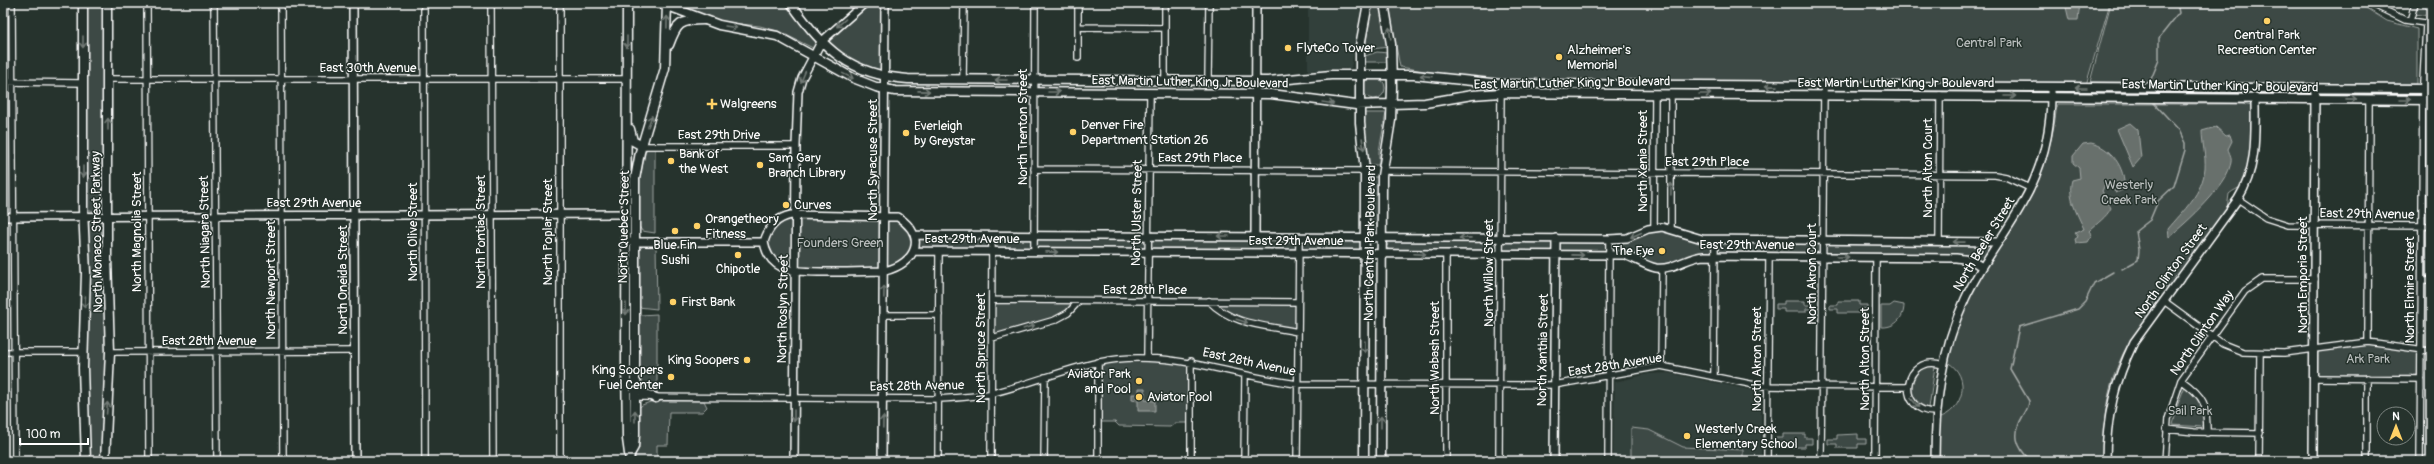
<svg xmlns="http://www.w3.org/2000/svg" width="2434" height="464" font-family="Pangolin,sans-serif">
<rect width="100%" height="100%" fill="#26332d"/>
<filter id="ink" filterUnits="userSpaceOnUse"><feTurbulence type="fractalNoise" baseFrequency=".025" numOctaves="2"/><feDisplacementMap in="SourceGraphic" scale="8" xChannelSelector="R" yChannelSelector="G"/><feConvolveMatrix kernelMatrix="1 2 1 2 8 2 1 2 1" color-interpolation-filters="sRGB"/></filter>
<g filter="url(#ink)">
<path fill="#333f3a" d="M1308 3H1362L1351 68 1308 71Z
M1669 373 1761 392V461H1613L1615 382 1648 374Z"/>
<path fill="#3e4944" stroke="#9ea4a2" d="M85 3H105L104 211H86Z
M671 3H787L817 43 813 48 778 31 760 26 721 22Z
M869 3H883L882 71 855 62 828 43Z
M1371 3H1379L1388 47 1365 50Z
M1388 3H2110L2086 85 1481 80 1400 67Z
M2111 3H2358L2387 21 2417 29V84L2090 82Z
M2416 3H2431V16L2413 14Z
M1377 52 1388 53 1389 62H1364L1365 56Z
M1363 88a11 11 0 1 1 22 0a11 11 0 1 1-22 0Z
M2057 104H2242L2252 106C2252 126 2256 169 2242 185 2239 189 2233 190 2229 194L2227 209 2169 287C2147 293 2158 299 2151 311 2144 323 2134 334 2127 346 2106 386 2103 417 2103 461H1937L1938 418C1964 411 1972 376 1947 362 1953 334 1963 305 1977 279 1990 257 2006 237 2019 215 2040 182 2053 144 2057 104Z
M1362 113H1386L1379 151V165H1368Z
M646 149H655V233L642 231 639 226 640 176Z
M1368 177H1379L1377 231H1371Z
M783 217H898L915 235 1360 238 1365 254 915 251 896 268 789 270 769 257 766 234Z
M88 221H105L108 339 102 461H89L90 446 86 375 89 256Z
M1654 228 1692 237 1998 242 1982 267 1971 260 1704 256 1662 268 1632 258 1391 250 1386 248 1389 242 1435 240 1609 239Z
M2425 230H2431V276H2425Z
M645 244 656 245 657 309 638 307V251Z
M992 300 1079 301 1068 313 992 338Z
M1209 301 1298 302V332L1236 319Z
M1784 301H1805V305H1812V309H1806V312H1784V309H1776V304H1784Z
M1838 301H1859V305H1867V309H1859V313H1838V309H1830V305H1838Z
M1894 303 1904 305C1904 319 1894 328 1881 327V306H1890Z
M657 314V393H650L638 384 637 318 641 315Z
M2360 344 2418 350V375H2317V349Z
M1118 359 1191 361V423H1175L1170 427 1119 426 1115 422H1098V362Z
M1928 366H1935L1929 408C1906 402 1907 374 1928 366Z
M2185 386C2201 397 2205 409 2204 427L2173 425 2178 404Z
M653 401H704L707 407 702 412H669L668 445H657V461H635L638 409 642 405Z
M1631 428 1649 430 1683 447 1743 450V461H1624L1631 460Z
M1783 434H1805V438H1812V444H1805V447H1783V443H1774V438H1783Z
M1858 434V439H1866V444H1858V448H1837V444H1828V439H1837V435Z"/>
<path fill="#67706c" stroke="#a4a9a7" d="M2065 3H2080L2078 20H2069Z
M2130 123 2138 130 2141 158 2133 167 2117 129Z
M2216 127 2226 136 2230 135 2232 141 2228 149C2229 153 2232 157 2231 161 2229 185 2187 222 2169 237L2168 229C2183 211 2203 193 2205 168 2206 156 2202 143 2202 131Z
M2091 143C2111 147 2126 168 2124 189L2116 193 2106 183 2102 191 2111 208C2106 218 2097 223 2089 231L2092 235 2088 242 2076 243 2075 239 2078 237 2075 233 2084 229C2077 213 2067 197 2072 180L2080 178 2079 168 2073 163V156L2083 144Z
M1139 388H1145V400L1155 401V411H1138V401L1132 400V394H1139Z"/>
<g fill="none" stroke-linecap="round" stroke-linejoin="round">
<path stroke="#a4a9a7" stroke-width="1.5" d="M2149 84 2159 60V38L2179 13 2177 3
M2122 269 2138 260 2139 250 2136 231 2150 220 2158 201 2174 186 2185 150V143L2179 130 2152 101
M2031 461C2016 447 2012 434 2023 416 2026 411 2029 407 2029 401L2010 369 2019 327 2078 309 2085 302 2094 283 2113 272"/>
<g stroke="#fff" stroke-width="8">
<path id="minor" d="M12 3 15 461
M147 3 149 461
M214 3 217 461
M281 3 283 461
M424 3 425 461
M491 3 493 461
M560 3V461
M2370 3 2405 20 2431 24
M2410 21 2415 3
M1078 27 1165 28
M1078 58V3
M108 79H627
M963 80 964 3
M1165 80V3
M1208 80 1209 3
M3 82 83 83
M642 146H796
M1034 169 1365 171
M1382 171 1995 175 2006 177 2030 188
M2238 199 2266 218 2288 225 2431 226
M1654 228 1655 94
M1671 228V94
M1939 241 1940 95
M1034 251 1035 3
M2422 280H2431
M992 300 1298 302
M1209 301C1233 326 1267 325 1298 332
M2164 301 2223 344 2243 352 2284 353 2368 342 2431 351
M884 315H939
M992 338 1055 320 1068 313 1079 301
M2368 342 2369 100
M3 352H83
M110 352 355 351
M1147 357 1150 93
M1661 366 1662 268
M1714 377 1715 239
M2314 378 2421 379
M2181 380C2205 397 2207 404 2207 433
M635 397 938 399C956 398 975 397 993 393 1035 383 1075 364 1118 359 1181 353 1237 377 1298 384L1554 385 1661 366 1760 386 1908 387
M1936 412C1894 413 1903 352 1943 365
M2166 429 2194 432 2260 433
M938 461 939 251
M991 461 992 235
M1044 461 1045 377
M1098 461V362
M1191 461V361
M1244 461 1245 375
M1297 461 1299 237
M1446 461V255
M1499 461 1501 84
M1608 461 1609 239
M1767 461 1769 257
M1821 461 1824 86
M1875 461 1876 257
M2165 461 2168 419 2181 380 2245 291 2262 279H2315
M2259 461 2260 353
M2367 461V378
M2420 461 2423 81 2426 24"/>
</g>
<g stroke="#fff" stroke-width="10">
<path id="tertiary" d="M353 3 355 461
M791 215 898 217C928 237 916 263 885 271 863 271 800 275 783 268 772 263 766 254 764 242 768 228 776 218 791 215Z
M3 217 626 214
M915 235 1609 239 1627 238 1648 229 1662 227 1702 239 1998 242
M1255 236 1256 3
M626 242H764
M915 251 1624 255C1635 258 1645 266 1656 268 1674 270 1687 257 1704 256L1956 258 1971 260 1982 267
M794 461 796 146 798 92 802 78 821 42 865 3
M882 461 885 3
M1554 461 1556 238
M1935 461C1935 405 1941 351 1965 299 1980 266 2003 238 2021 206 2042 170 2052 129 2051 88
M2106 461C2106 417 2115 381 2134 342L2238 199C2258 167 2255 134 2255 97
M2313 461 2315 89"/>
</g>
<g stroke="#fff" stroke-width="11">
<path id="secondary" d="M83 3V209L86 273 83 368 86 461
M660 3 719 25 777 36 853 78 876 87 895 91 1271 94 1356 105 1425 103 1472 95 1501 93 2431 100
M791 3C823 49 850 75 908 79L1268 81 1331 75H1414L1501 84 2431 89
M105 461 110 352 107 258V3
M1364 461 1365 171 1360 123V46L1368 3
M1381 461 1382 176 1391 120 1392 87 1391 44 1384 3"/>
</g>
<g stroke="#fff" stroke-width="11">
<path id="primary" d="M627 3 626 360 627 439 630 461
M669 45C677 23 680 20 704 20
M630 129 633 141 642 146
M636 382 643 393 656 398
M630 454 634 447 635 435V179L640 152 665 68 667 3"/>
</g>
<use href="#minor" stroke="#26332d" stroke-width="5.5"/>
<use href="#tertiary" stroke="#26332d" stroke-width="7"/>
<use href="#secondary" stroke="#26332d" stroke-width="8"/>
<use href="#primary" stroke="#26332d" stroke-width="8"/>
</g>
<defs><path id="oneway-shaft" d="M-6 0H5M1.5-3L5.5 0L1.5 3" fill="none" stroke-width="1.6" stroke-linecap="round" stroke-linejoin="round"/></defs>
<g stroke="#727a76">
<use href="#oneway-shaft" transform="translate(667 22) rotate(-89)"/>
<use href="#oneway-shaft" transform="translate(841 23) rotate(139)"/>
<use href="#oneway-shaft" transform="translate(731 27) rotate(9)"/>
<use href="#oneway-shaft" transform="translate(1390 33) rotate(-97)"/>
<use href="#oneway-shaft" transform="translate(83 42) rotate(90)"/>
<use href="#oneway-shaft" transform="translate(627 42) rotate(90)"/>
<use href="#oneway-shaft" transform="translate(848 76) rotate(26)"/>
<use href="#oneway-shaft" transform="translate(1426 76) rotate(-174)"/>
<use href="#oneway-shaft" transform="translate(803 77) rotate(113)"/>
<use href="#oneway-shaft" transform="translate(1001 80) rotate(-180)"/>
<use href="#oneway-shaft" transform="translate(1771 86) rotate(-179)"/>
<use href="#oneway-shaft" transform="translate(2081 88) rotate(180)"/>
<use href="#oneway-shaft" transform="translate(924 91) rotate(1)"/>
<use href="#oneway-shaft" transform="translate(1054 92)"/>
<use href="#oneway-shaft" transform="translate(1705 94)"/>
<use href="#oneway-shaft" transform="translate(2010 96)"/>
<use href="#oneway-shaft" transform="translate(2351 99) rotate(1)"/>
<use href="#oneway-shaft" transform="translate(2405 100)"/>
<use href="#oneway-shaft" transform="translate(1328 103) rotate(9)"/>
<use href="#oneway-shaft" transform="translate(650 121) rotate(-71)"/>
<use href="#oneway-shaft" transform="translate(108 124) rotate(-90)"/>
<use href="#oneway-shaft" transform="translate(1363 144) rotate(82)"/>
<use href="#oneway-shaft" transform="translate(83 172) rotate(90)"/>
<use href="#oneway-shaft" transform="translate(1671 189) rotate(-89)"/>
<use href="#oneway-shaft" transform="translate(1636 235) rotate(156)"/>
<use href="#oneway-shaft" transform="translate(1223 236) rotate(-180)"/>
<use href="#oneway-shaft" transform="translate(1465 238) rotate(179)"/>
<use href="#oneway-shaft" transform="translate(1959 242) rotate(-179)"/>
<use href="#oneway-shaft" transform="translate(1052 252) rotate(1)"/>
<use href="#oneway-shaft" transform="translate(1420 254) rotate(2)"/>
<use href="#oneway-shaft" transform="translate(1578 255) rotate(1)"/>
<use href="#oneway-shaft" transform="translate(1843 257)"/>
<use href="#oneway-shaft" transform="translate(884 292) rotate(-89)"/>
<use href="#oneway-shaft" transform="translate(85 302) rotate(94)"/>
<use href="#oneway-shaft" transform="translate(626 309) rotate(90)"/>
<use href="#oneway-shaft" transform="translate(1242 321) rotate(17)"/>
<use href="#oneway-shaft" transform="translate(1029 327) rotate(-18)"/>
<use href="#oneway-shaft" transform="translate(1365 347) rotate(90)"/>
<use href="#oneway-shaft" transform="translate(1915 403) rotate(49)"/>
<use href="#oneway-shaft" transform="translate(107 408) rotate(-86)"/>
<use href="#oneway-shaft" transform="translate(635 416) rotate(-90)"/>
<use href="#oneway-shaft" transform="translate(794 416) rotate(90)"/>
<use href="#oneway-shaft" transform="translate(883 422) rotate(-89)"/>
<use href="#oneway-shaft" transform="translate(1381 422) rotate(-90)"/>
</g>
</g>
<g fill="#ffd166" stroke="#26332d" stroke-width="1.5">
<circle cx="2267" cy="21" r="4"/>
<circle cx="1288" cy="48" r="4"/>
<circle cx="1559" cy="57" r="4"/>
<path d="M710 98h4v4h4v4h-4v4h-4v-4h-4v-4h4z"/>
<circle cx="1073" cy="132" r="4"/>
<circle cx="906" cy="133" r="4"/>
<circle cx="671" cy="161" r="4"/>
<circle cx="760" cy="165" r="4"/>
<circle cx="786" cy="205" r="4"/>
<circle cx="697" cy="226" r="4"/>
<circle cx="675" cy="231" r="4"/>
<circle cx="1662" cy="251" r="4"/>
<circle cx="738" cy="255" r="4"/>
<circle cx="673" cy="302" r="4"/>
<circle cx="747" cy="360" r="4"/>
<circle cx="671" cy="377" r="4"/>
<circle cx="1139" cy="381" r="4"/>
<circle cx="1139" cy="397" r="4"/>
<circle cx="1687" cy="436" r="4"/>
</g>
<g text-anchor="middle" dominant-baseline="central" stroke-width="3" stroke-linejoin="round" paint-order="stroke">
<g font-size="13" fill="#fff" stroke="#26332d" text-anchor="start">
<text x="2267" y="35" text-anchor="middle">Central Park<tspan x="2267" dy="15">Recreation Center</tspan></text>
<text x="1296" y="48">FlyteCo Tower</text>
<text x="1567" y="50">Alzheimer's<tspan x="1567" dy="15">Memorial</tspan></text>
<text x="720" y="104">Walgreens</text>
<text x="1081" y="125">Denver Fire<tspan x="1081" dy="15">Department Station 26</tspan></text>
<text x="914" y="126">Everleigh<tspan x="914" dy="15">by Greystar</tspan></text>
<text x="679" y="154">Bank of<tspan x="679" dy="15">the West</tspan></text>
<text x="768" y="158">Sam Gary<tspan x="768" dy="15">Branch Library</tspan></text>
<text x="794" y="205">Curves</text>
<text x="705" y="219">Orangetheory<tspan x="705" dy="15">Fitness</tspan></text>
<text x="675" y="245" text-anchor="middle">Blue Fin<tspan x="675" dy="15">Sushi</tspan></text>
<text x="1654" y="251" text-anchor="end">The Eye</text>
<text x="738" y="269" text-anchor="middle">Chipotle</text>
<text x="681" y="302">First Bank</text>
<text x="739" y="360" text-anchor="end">King Soopers</text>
<text x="663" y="370" text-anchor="end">King Soopers<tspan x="663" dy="15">Fuel Center</tspan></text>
<text x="1131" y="374" text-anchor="end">Aviator Park<tspan x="1131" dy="15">and Pool</tspan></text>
<text x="1147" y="397">Aviator Pool</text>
<text x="1695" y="429">Westerly Creek<tspan x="1695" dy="15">Elementary School</tspan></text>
</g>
<g font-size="13" fill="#bbbfbe" stroke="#26332d">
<text x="1989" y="43">Central Park</text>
<text x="2129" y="185">Westerly<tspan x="2129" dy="15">Creek Park</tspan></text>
<text x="840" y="243">Founders Green</text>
<text x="2368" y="359">Ark Park</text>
<text x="2190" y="411">Sail Park</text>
</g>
<g font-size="13" fill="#fff" stroke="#26332d">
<text x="368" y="68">East 30th Avenue</text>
<text transform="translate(1190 82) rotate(1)">East Martin Luther King Jr Boulevard</text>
<text transform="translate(1572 83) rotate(-1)">East Martin Luther King Jr Boulevard</text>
<text x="1896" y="83">East Martin Luther King Jr Boulevard</text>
<text transform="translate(2220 86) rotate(1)">East Martin Luther King Jr Boulevard</text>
<text transform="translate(1023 127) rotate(-90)">North Trenton Street</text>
<text x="719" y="135">East 29th Drive</text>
<text x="1200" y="158">East 29th Place</text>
<text transform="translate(873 160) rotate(-90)">North Syracuse Street</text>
<text transform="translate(1643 161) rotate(-90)">North Xenia Street</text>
<text x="1707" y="162">East 29th Place</text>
<text transform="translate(1928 168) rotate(-90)">North Alton Court</text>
<text x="314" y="203">East 29th Avenue</text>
<text transform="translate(1137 213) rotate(-89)">North Ulster Street</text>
<text transform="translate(2367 214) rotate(1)">East 29th Avenue</text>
<text transform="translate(624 227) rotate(-89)">North Quebec Street</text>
<text transform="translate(97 232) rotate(-91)">North Monaco Street Parkway</text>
<text transform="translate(137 232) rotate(-90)">North Magnolia Street</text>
<text transform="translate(205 232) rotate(-91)">North Niagara Street</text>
<text transform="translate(413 232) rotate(-90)">North Olive Street</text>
<text transform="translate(481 232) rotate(-90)">North Pontiac Street</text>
<text transform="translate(548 232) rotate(-90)">North Poplar Street</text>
<text x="972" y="239">East 29th Avenue</text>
<text x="1296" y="241">East 29th Avenue</text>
<text transform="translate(1370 243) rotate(-89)">North Central Park Boulevard</text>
<text transform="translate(1984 244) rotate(-59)">North Beeler Street</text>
<text x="1747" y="245">East 29th Avenue</text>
<text transform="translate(2171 271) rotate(-54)">North Clinton Street</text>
<text transform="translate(1489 273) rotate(-90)">North Willow Street</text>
<text transform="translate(1812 274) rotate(-90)">North Akron Court</text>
<text transform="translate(2303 275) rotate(-90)">North Emporia Street</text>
<text transform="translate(271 280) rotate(-90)">North Newport Street</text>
<text transform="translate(343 280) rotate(-90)">North Oneida Street</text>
<text x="1145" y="290">East 28th Place</text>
<text transform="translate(2410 290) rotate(-90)">North Elmira Street</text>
<text transform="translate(783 309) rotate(-89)">North Roslyn Street</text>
<text transform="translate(2202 333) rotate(-55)">North Clinton Way</text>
<text x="209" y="341">East 28th Avenue</text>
<text transform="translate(981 348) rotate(-90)">North Spruce Street</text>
<text transform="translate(1543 350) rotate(-89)">North Xanthia Street</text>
<text transform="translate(1435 358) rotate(-90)">North Wabash Street</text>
<text transform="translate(1757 359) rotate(-90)">North Akron Street</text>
<text transform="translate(1865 359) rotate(-90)">North Alton Street</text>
<text transform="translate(1249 362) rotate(12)">East 28th Avenue</text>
<text transform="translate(1615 365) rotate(-9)">East 28th Avenue</text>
<text transform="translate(917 386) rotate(-1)">East 28th Avenue</text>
</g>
</g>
<rect width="2434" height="464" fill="none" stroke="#26332d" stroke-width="16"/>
<rect x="8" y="8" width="2418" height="448" fill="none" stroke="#fff" stroke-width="1.5" filter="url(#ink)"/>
<g transform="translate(2396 426)"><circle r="19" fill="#26332d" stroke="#7d8581"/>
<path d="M0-3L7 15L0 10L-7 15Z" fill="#ffd166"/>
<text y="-6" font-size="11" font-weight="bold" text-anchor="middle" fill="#ffffff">N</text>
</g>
<path d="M20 438v6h68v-6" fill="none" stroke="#ffffff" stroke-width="2"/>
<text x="26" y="438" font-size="12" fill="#ffffff" stroke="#26332d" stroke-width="3" paint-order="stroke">100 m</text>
</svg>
